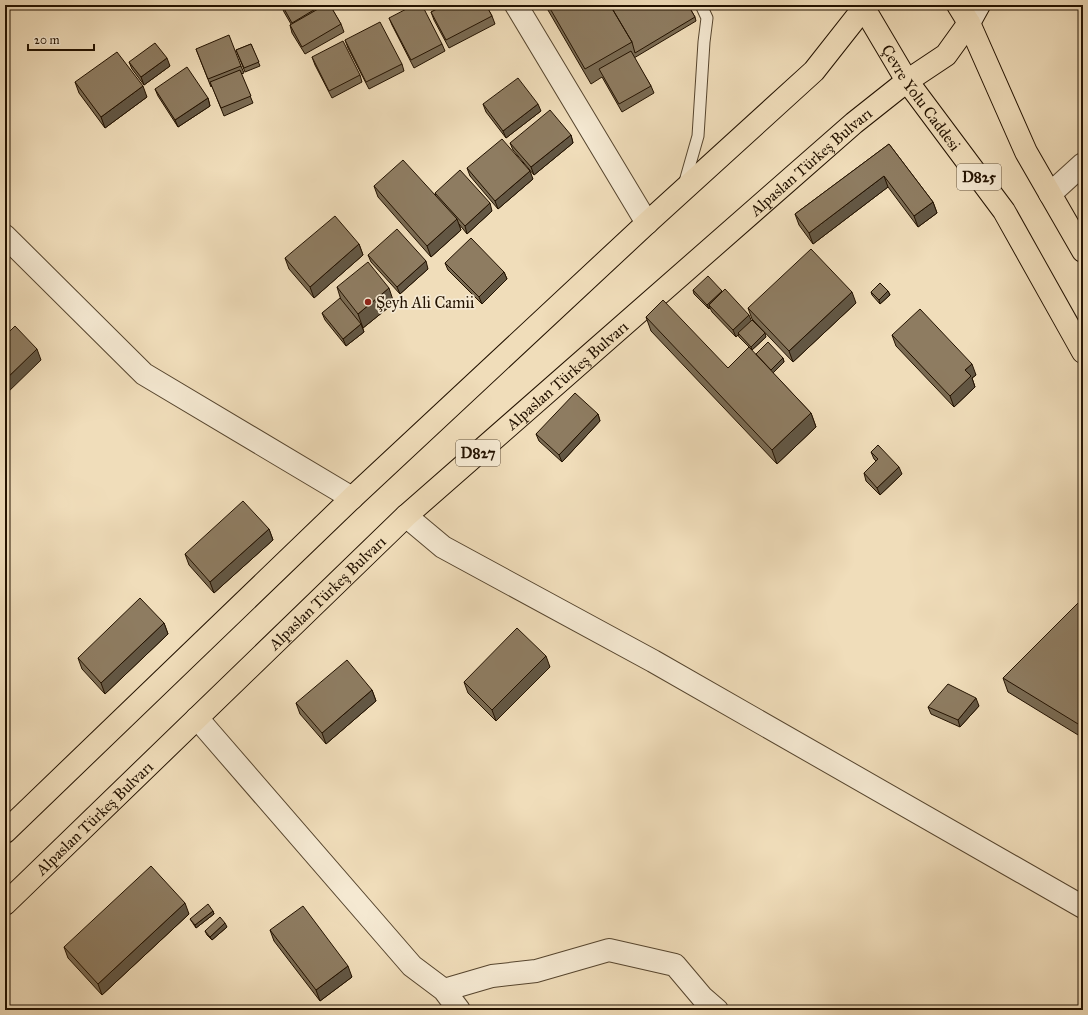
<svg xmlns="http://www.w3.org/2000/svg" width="1088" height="1015" font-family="'IM FELL Great Primer',serif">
<rect width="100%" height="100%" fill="#f0ddba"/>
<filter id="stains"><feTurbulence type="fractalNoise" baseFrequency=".005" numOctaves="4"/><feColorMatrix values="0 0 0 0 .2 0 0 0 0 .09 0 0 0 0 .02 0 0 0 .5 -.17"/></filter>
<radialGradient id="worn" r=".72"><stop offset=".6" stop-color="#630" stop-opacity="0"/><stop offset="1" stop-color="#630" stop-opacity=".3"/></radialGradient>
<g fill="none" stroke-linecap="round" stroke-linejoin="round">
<g stroke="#56452e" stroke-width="13">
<path id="lane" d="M684 185 698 136 704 42 707 18 701 5"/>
</g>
<g stroke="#56452e" stroke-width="24">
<path id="street" d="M516 5 647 223
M1050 194 1083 164
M5 236 144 374 352 498
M406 516 443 547 653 661 1083 907
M197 718 412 966 444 990 459 1010
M444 990 492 976 536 971 609 950 675 965 702 997 717 1010"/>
</g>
<g stroke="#231200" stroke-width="24">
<path id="secondary" d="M969 23 979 5"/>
</g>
<g stroke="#231200" stroke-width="24">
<g id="primary">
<path d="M5 832 352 498 647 223 814 71 866 5"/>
<path id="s1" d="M5 904 406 516 854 123 907 81 946 55 969 23"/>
</g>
</g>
<g stroke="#231200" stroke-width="24">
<g id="highway">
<path id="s2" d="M862 5 907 81 1004 211 1083 352"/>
<path d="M958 5 969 23 1026 152 1083 251"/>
</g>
</g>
<use href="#lane" stroke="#f5e9d2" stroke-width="11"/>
<use href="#street" stroke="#f5e9d2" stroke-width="22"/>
<use href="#secondary" stroke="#f5e9d2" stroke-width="22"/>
<use href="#primary" stroke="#f0ddba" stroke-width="22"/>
<use href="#highway" stroke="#f0ddba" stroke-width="22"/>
</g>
<path fill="#7a6b53" stroke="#231200" d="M281 5H332L333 8 332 9 341 24 344 32 305 54 292 33 290 25 291 24 284 12Z
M433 5H486L492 16 495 24 449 48 434 20 431 12 435 10Z
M545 5H688L695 17 696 21 634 58 651 86 654 93 622 112 602 77 591 84Z
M389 18 442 44 445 51 414 68 392 25Z
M345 40 402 64 404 71 369 89 348 48Z
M251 44 260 66 245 72 236 50Z
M196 49 241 66 244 73 241 74 253 103 224 116 212 86 211 87Z
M312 57 360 75 362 82 332 98 315 65Z
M129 62 170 66 144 85 132 69Z
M75 82 147 97 105 128 79 93Z
M155 89 208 98 210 106 178 127 158 96Z
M483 104 541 111 506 138 486 112Z
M571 135 573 143 534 175 513 150 510 143Z
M889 144 933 202 937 213 918 227 888 187 813 244 799 225 795 214Z
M467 168 533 179 498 209 470 176Z
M374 186 436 195 435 193 492 211 467 234 459 224 461 230 431 257 378 197Z
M359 244 363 255 314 298 289 269 285 258Z
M368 255 428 269 400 294 371 262Z
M445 263 504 272 507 279 482 304 448 270Z
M337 287 394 303 363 328 362 326 364 332 346 346 325 320 322 313 341 300Z
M693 290 722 291 766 337 752 350 739 337 738 335 736 337 712 312 710 308 709 309 694 294Z
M888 291 890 295 880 304 872 295 871 292Z
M856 303 793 362 752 319 748 308Z
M646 317 728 368 756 354 783 358 784 362 773 373 811 413 816 427 777 464 651 331Z
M892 335 976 375 972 378 975 387 954 407 896 346Z
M598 414 600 421 562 462 539 441 536 434Z
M871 452 902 474 880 495 866 481 864 473 876 461 874 459Z
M269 529 273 540 214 593 189 565 185 554Z
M1083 598V738L1008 692 1003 678Z
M164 623 168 634 105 694 82 669 78 658Z
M550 667 496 721 468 693 464 682Z
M372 690 376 701 326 744 300 714 296 703Z
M979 706 960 727 931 714 928 707Z
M213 911 214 914 196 928 190 919Z
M189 914 102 995 68 958 64 947Z
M227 927 212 940 207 935 205 931Z
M270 930 352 977 320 1001 274 941Z"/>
<path fill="#635744" stroke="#231200" d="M167 58 170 66 144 85 141 77Z
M143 86 147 97 105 128 101 117Z
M208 98 210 106 178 127 175 120Z
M538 104 541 111 506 138 503 131Z
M571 135 573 143 534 175 531 167Z
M530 171 533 179 498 209 495 201Z
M884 176 888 187 813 244 809 233Z
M933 202 937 213 918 227 914 216Z
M490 203 492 211 467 234 465 226Z
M457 219 461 230 431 257 427 246Z
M359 244 363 255 314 298 310 287Z
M426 261 428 269 400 294 397 287Z
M504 272 507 279 482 304 479 297Z
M389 288 394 303 363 328 358 314Z
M722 291 724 295 709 305 710 308 709 309 707 305Z
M888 291 890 295 880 304 879 300Z
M852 292 856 303 793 362 789 351Z
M749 315 752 322 736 337 733 330Z
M361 324 364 332 346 346 343 339Z
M765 333 766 337 752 350 751 347Z
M37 349 41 360 5 395V380Z
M783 358 784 362 770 376 769 372Z
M972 364 976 375 972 378 975 387 954 407 950 396 965 370Z
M811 413 816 427 777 464 772 450Z
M598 414 600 421 562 462 559 455Z
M899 467 902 474 880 495 877 488Z
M269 529 273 540 214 593 210 582Z
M164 623 168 634 105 694 101 683Z
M546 656 550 667 496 721 492 710Z
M372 690 376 701 326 744 322 733Z
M976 698 979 706 960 727 958 720Z
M185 903 189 914 102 995 98 984Z
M213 911 214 914 196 928 195 925Z
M225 923 227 927 212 940 210 937Z
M348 966 352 977 320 1001 316 990Z"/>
<path fill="#8e7c61" stroke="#231200" d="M282 5H322L292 23Z
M325 5H330L341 24 302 47 290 25Z
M414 5H422L442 44 411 60 389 18Z
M445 5H486L492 16 446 40 431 12Z
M548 5H610L632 42 585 69Z
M610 5H688L695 17 635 53 632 42Z
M380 22 402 64 366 82 345 40Z
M229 35 241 66 208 79 196 49Z
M343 41 360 75 329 91 312 57Z
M155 43 167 58 141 77 129 62Z
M251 44 259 62 244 68 236 50Z
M631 51 651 86 619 104 599 69Z
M117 52 143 86 101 117 75 82Z
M187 67 208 98 175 120 155 89Z
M240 70 251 96 221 108 210 82Z
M518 78 538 104 503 131 483 104Z
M550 110 571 135 531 167 510 143Z
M502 139 530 171 495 201 467 168Z
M889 144 933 202 914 216 884 176 809 233 795 214Z
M403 160 457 219 427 246 374 186Z
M460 170 490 203 465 226 435 193Z
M335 216 359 244 310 287 285 258Z
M397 229 426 261 397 287 368 255Z
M471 238 504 272 479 297 445 263Z
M811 249 852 292 789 351 748 308Z
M368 262 389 288 358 314 337 287Z
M708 276 722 291 707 305 693 290Z
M880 283 888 291 879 300 871 292Z
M725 289 749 315 733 330 709 305Z
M340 298 361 324 343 339 322 313Z
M663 300 728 368 749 347 811 413 772 450 646 317Z
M920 309 972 364 965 370 971 376 950 396 892 335Z
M752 320 765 333 751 347 738 333Z
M15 326 37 349 5 380V336Z
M768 342 783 358 771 370 756 354Z
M575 393 598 414 559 455 536 434Z
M878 445 899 467 877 488 864 473 878 459 871 452Z
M243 501 269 529 210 582 185 554Z
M140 598 164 623 101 683 78 658Z
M1083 598V727L1003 678Z
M517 628 546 656 492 710 464 682Z
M347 660 372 690 322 733 296 703Z
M948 684 976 698 958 720 928 707Z
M151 866 185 903 98 984 64 947Z
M208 904 213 911 195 925 190 919Z
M303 906 348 966 316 990 270 930Z
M220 917 225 923 210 937 205 931Z"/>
<circle fill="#8f2418" stroke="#f5e9d2" stroke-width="1.5" cx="368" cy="302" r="4"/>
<g text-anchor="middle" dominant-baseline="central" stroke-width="3.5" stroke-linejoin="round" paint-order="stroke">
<g fill="#f5e9d2" stroke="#62523f" stroke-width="1">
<rect x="957" y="164" width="44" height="26" rx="3"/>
<rect x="456" y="440" width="44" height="26" rx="3"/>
</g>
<g font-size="15" font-weight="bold" fill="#231200">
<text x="979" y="177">D825</text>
<text x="478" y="453">D827</text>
</g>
<g font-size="16" fill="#231200" stroke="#f5e9d2">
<text stroke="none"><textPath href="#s2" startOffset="110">Çevre Yolu Caddesi</textPath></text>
<text stroke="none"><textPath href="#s1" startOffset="1096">Alpaslan Türkeş Bulvarı</textPath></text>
<text stroke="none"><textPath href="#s1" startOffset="772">Alpaslan Türkeş Bulvarı</textPath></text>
<text stroke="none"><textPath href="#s1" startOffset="448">Alpaslan Türkeş Bulvarı</textPath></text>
<text stroke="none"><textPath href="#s1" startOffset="124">Alpaslan Türkeş Bulvarı</textPath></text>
</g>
<g font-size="16" fill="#231200" stroke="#f5e9d2" text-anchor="start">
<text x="376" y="302">Şeyh Ali Camii</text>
</g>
</g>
<rect width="1088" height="1015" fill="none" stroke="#f0ddba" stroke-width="20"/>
<rect x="6" y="6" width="1076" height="1003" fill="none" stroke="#231200" stroke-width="2"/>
<rect x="10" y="10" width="1068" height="995" fill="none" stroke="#231200"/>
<path d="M28 44v6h66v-6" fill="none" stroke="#231200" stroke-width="2"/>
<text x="34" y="44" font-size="12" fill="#231200" stroke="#f5e9d2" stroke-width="3" paint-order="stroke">20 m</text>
<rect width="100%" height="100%" filter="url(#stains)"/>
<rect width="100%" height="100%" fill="url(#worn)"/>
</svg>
